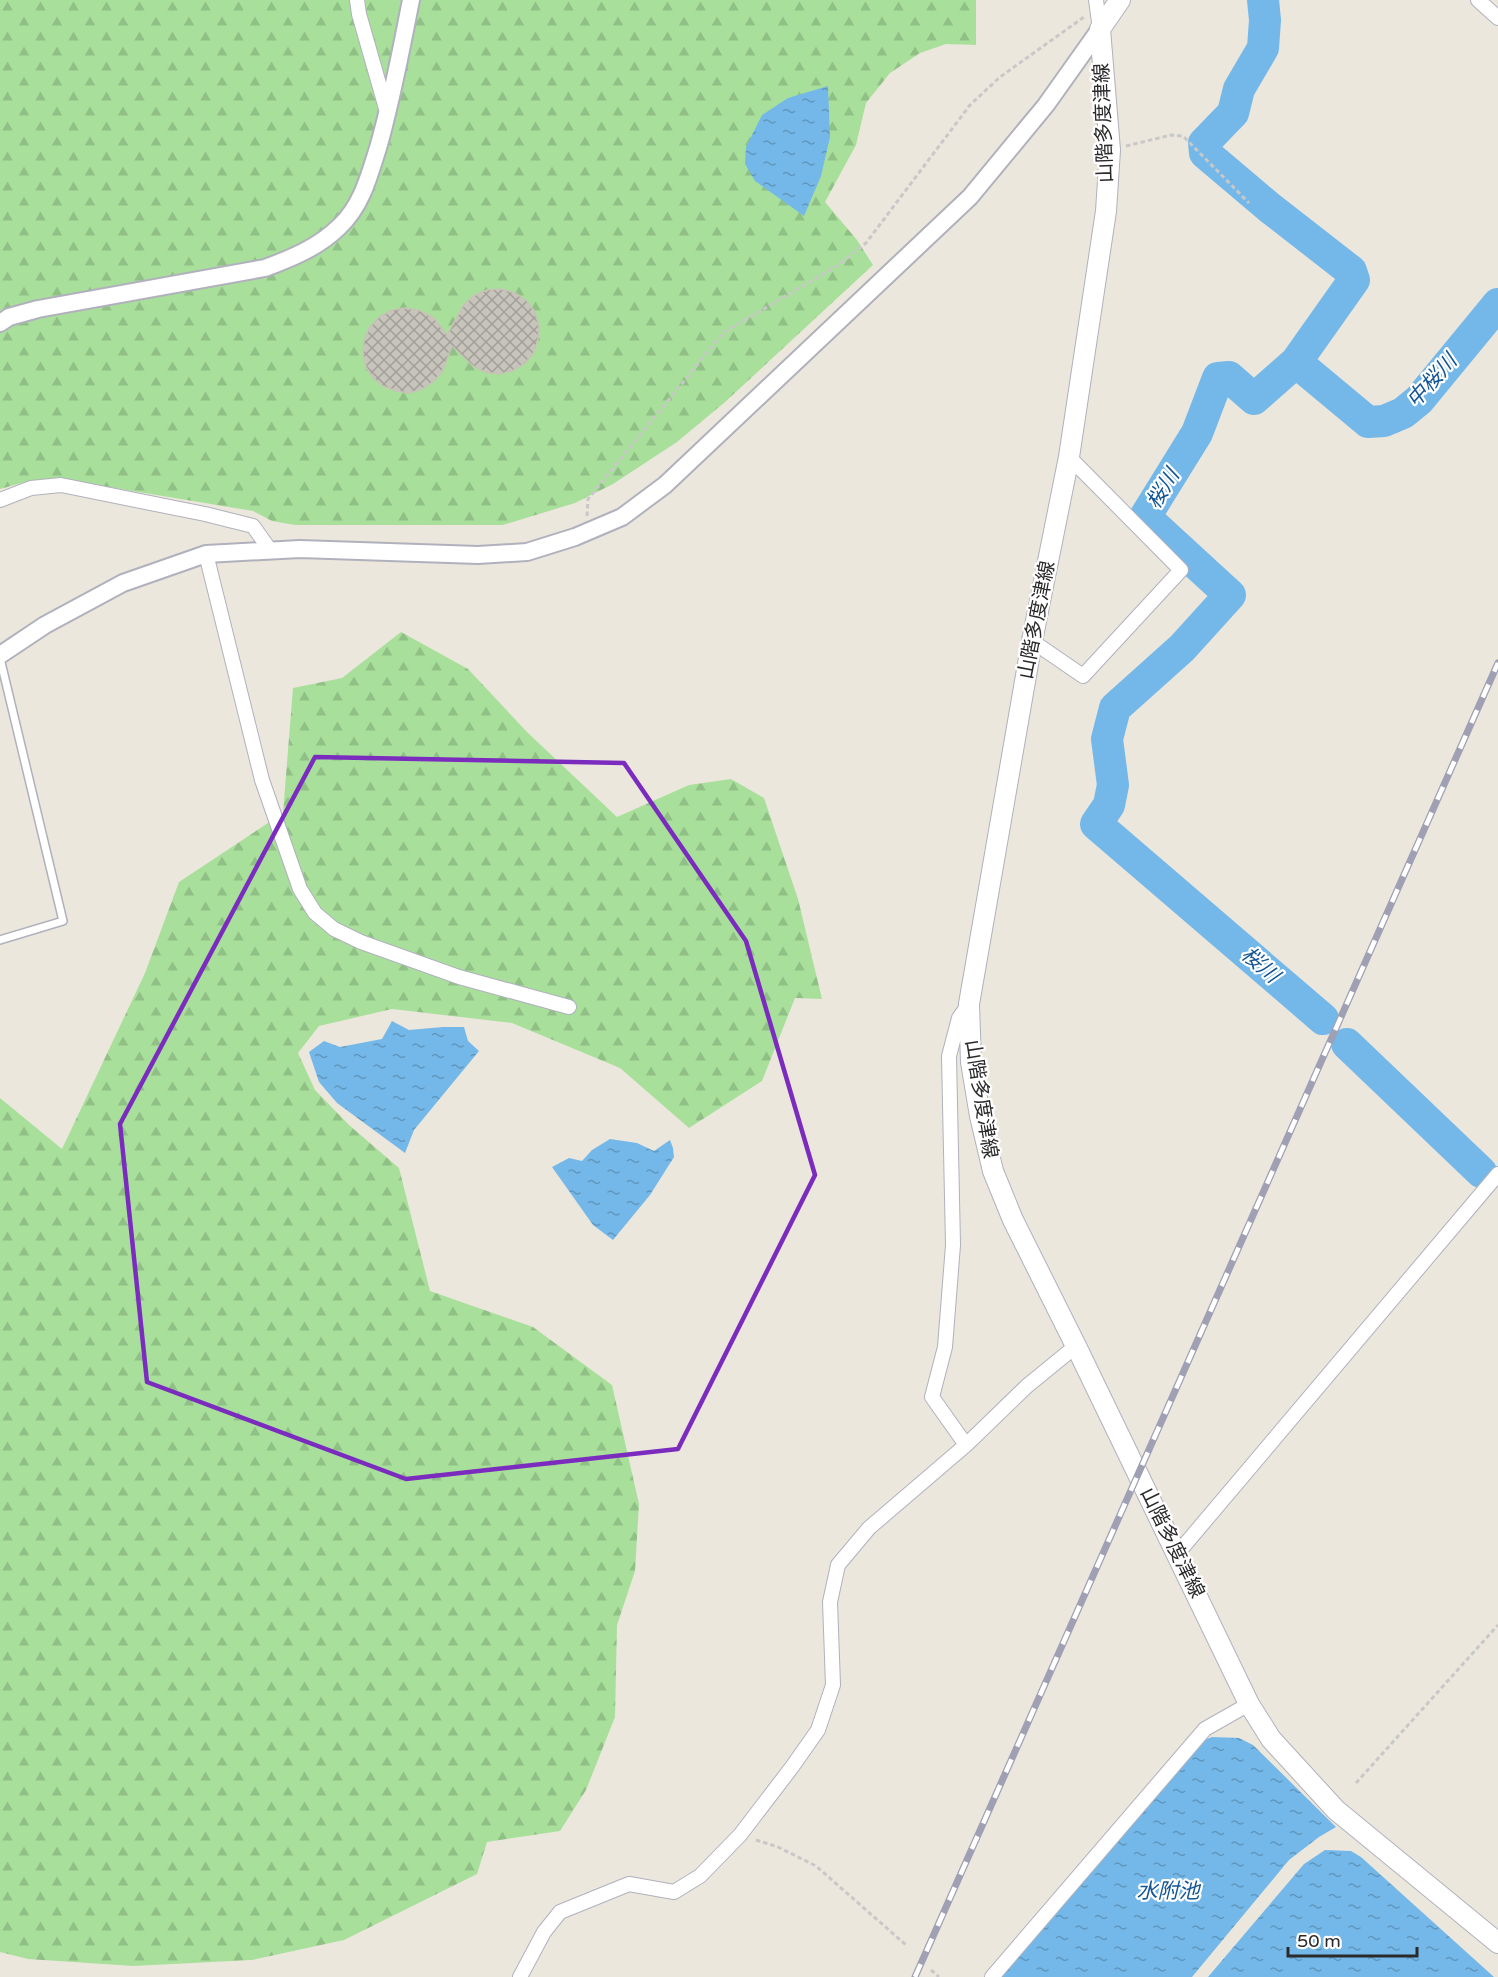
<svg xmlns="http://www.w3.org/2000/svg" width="1498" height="1977" font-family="'Varela Round','Noto Sans JP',sans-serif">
<defs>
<pattern id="forest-firs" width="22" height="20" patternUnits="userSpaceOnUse" patternTransform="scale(1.5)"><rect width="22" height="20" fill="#a8e09b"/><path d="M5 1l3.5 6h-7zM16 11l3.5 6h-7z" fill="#91c086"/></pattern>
<pattern id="water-ripples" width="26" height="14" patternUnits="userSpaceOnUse" patternTransform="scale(1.5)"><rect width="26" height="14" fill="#74b8e9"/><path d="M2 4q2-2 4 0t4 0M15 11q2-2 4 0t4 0" fill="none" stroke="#5f96bd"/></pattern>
<pattern id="building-cross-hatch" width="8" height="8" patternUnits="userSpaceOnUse" patternTransform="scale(1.5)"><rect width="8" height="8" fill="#c7c4bc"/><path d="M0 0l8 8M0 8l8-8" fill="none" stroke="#a29f99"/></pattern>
</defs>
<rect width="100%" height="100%" fill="#ece7dd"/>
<path fill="url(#forest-firs)" d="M0 0H976V45L946 44 920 53 890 73 866 103 856 145 825 202 857 240 873 265 725 402 677 442 613 484 575 503 503 525H295L272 521 253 511 60 479 25 482 0 489Z
M401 632 468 669 527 732 617 817 689 785 731 779 764 798 798 899 822 999 795 998 762 1081 689 1128 620 1068 512 1023 392 1009 319 1026 298 1053 315 1090 349 1125 399 1168 430 1291 533 1327 612 1385 639 1504 635 1571 617 1625 615 1717 586 1790 560 1831 487 1842 477 1874 344 1940 252 1960 133 1966 28 1959 0 1952V1098L62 1149 145 973 179 882 283 813 293 688 342 678Z"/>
<path fill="url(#water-ripples)" d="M828 86 830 137 821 176 804 216 755 181 745 164 746 147 762 115 788 98Z
M392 1021 409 1030 443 1027H464L468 1041 479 1051 414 1130 405 1153 337 1103 319 1082 309 1052 324 1041 340 1047 382 1039Z
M610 1139 637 1143 654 1151 670 1140 673 1148 674 1157 650 1195 613 1240 593 1225 552 1167 569 1158 582 1161 592 1150Z
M1212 1737 1239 1738 1253 1745 1336 1827 1319 1837 1289 1860 1192 1977H997L1196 1743Z
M1325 1850 1351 1851 1361 1857 1494 1977H1208L1304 1864Z"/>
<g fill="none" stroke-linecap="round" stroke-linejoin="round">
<path stroke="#74b8e9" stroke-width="32" d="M1263 0 1265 20 1263 48 1239 89 1233 113 1204 143 1205 153 1270 208 1351 271 1354 280 1296 362 1254 399 1229 377 1218 378 1197 433 1145 517 1230 595 1182 648 1115 708 1107 739 1113 785 1109 805 1096 824 1323 1019
M1296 362 1368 422 1384 421 1403 413 1419 400 1498 304
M1347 1044 1481 1172"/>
</g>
<path fill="url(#building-cross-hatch)" stroke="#c7c3b6" stroke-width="1.5" d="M501 289 515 293 527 301 535 312 539 326 538 340 533 354 524 364 512 371 499 374 485 372 473 366 452 346 442 372 433 382 422 389 409 393 396 391 383 386 373 378 366 367 363 354 364 341 369 328 379 317 392 310 406 308 421 311 434 318 447 335 463 306 473 296 487 290Z"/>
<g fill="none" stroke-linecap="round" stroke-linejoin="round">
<g stroke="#b0b1bd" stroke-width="10">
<path id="service" d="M0 658 63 921 0 940"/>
</g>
<g stroke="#b0b1bd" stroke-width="16">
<path id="minor" d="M357 0 359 14 387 112
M1096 0 1100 29
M1478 0 1498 18
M0 500 31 488 61 485 205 514 253 526 270 550
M206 554 262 780 300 889 315 913 334 929 361 942 459 977 569 1007
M1032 641 1083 676 1181 570 1069 457
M966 1445 932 1397 945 1347 953 1245 949 1056 959 1018 969 1004
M1177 1554 1498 1174
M520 1977 544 1932 560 1912 629 1884 674 1892 700 1876 740 1835 792 1767 818 1730 833 1685 830 1602 838 1565 869 1528 966 1445 1027 1386 1076 1346
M992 1977 1205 1729 1249 1704"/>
</g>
<g stroke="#b0b1bd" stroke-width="20">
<path id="tertiary" d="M0 323 9 317 38 309 265 268C292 258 319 247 340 226 362 205 369 176 378 148 392 100 401 50 411 0
M0 655 45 625 123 583 206 554 300 549 478 555 527 552 575 537 622 517 665 485 970 197 1046 105 1100 29"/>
</g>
<g stroke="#b0b1bd" stroke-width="22">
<path id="secondary" d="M1120 0 1100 29 1110 150 1106 211 1069 457 1032 641 969 1004 971 1062 980 1116 993 1171 1013 1220 1076 1346 1249 1704 1271 1739 1336 1810 1498 1943"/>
</g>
<path stroke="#c8c8c8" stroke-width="3" stroke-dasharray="4.5 3" stroke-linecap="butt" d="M1126 146 1171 135 1183 136 1249 203
M587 516 588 499 723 333 840 264 866 243 970 105 1000 77 1084 17
M1356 1783 1498 1625
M756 1840 778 1847 816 1866 906 1945
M931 1970 939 1977"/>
<use href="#service" stroke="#fff" stroke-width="7"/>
<use href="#minor" stroke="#fff" stroke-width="14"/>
<use href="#tertiary" stroke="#fff" stroke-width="16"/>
<use href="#secondary" stroke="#fff" stroke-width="20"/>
<g stroke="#a0a0b4" stroke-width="7">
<path id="rail" d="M915 1977 1498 663"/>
</g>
<use href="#rail" stroke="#fff" stroke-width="4.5" stroke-dasharray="14" stroke-linecap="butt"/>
</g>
<path fill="none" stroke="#7b2cbf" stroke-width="4.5" stroke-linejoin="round" d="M315 757 624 763 746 941 815 1175 678 1449 406 1479 147 1382 120 1124Z"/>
<g text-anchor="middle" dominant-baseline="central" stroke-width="4.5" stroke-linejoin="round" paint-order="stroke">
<g font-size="20" fill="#2a2a2a" stroke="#fff">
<text transform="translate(1104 123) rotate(-92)">山階多度津線</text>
<text transform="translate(1037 620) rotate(-79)">山階多度津線</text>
<text transform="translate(981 1099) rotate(81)">山階多度津線</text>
<text transform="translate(1172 1543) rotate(64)">山階多度津線</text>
</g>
<g font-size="21" font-style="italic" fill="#135595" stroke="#fff">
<text transform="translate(1432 381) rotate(-48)">中桜川</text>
<text transform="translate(1163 489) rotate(-58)">桜川</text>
<text transform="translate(1260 965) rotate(41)">桜川</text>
<text x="1168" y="1891">水附池</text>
</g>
</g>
<path d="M1288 1947v9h129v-9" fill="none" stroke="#2a2a2a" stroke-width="3"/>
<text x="1297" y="1947" font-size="18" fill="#2a2a2a" stroke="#ffffff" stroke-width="4.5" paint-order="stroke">50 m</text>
</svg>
